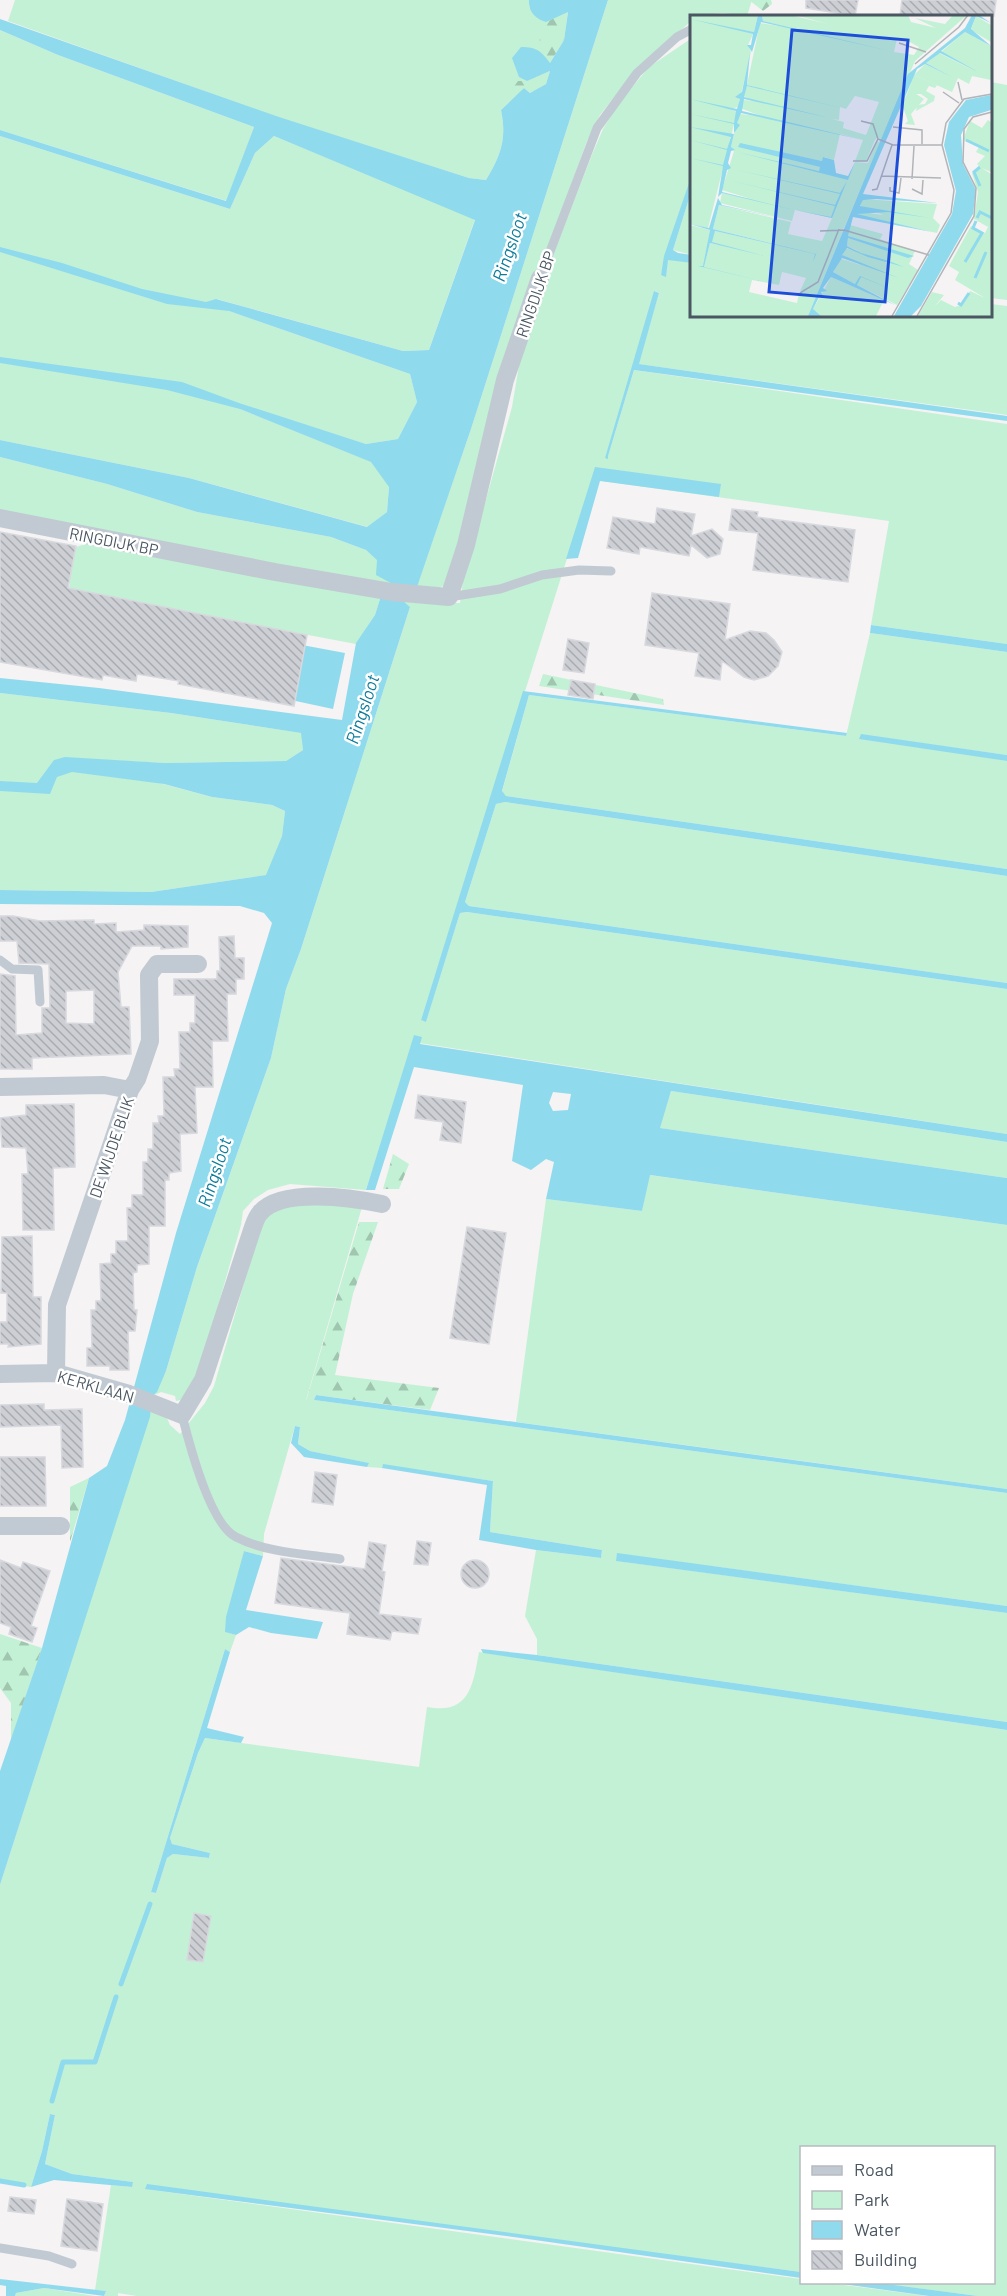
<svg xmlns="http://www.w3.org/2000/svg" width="1007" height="2296" font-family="Barlow,sans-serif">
<defs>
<pattern id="forest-firs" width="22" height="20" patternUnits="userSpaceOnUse" patternTransform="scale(1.5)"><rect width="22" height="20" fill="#c3f1d5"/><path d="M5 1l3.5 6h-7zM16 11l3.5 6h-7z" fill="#a0c6b0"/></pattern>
<pattern id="building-back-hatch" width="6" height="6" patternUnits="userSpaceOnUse" patternTransform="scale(1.5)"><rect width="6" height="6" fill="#cdcfd5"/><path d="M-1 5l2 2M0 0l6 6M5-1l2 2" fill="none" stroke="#a8abb0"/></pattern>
</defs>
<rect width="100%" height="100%" fill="#f5f3f3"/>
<path fill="#c3f1d5" d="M15 0H529V7L568 11 550 63 526 81 550 71 546 84 530 93 524 88 501 110C507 139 501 155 486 180L469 178 283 119 8 21Z
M608 0H752L747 16 723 13 692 16V20L625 83 600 115 587 141 523 316 447 585 437 588 417 586 471 429Z
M0 30 58 55 254 127 227 201 0 130Z
M692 38V180H690L661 274 666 276 667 259 692 263V315H990L991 304 1007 306V415L638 364 659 293 655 291 608 456 634 370 1007 424V644L871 625 889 521 595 480V470L421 1020 426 1021 460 913 467 912 1007 989V1134L419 1043 415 1035 366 1190 290 1184 268 1190 254 1199 243 1211 241 1225 196 1384 188 1398 176 1401 175 1396 161 1392 152 1396 166 1371 197 1267 271 1058 286 989 301 949 410 607 401 600 415 603H460L463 581 512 407 523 342 549 266 591 157 603 129 619 103 649 67Z
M991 82 1007 85V300L991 298Z
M0 136 230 209 255 153 274 136 475 219 429 350 403 351 217 299 229 311 410 374 417 402 398 439 366 444 239 404 240 409 372 462 389 486 387 512 368 527 189 478 0 440Z
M692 189V255L673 250Z
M0 457 107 484 197 512 331 537 366 550 378 560 398 586 0 518Z
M92 542 395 599H380L375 615 356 644 69 590 73 548Z
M870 633 1007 652V755L861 735 1007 761V869L506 796 502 792 529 695 846 736Z
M0 693 171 713 302 733 303 750 286 761 165 763 65 758 212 797 272 805 285 811 282 836 267 875 151 892 0 890Z
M505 802 1007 876V983L469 906 465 902 496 804Z
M671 1091 1007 1142V1178L659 1128Z
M649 1175 1007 1225V1489L516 1422 546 1199 642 1211Z
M296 1202 362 1207 306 1400 316 1395 314 1400 1007 1493V1606L711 1566 617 1561 1007 1613V1722L537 1655V1639L525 1616 536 1550 601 1558 602 1550 490 1532 493 1481 383 1465 382 1468 367 1467 368 1463 310 1451 298 1444 300 1427 295 1426 264 1534 263 1556 244 1551 226 1632 236 1635 230 1652 225 1649 151 1892 156 1893 167 1858 173 1854 209 1858 210 1853 172 1844 170 1838 198 1753 205 1738 419 1767 427 1707C469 1715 473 1686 479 1652L1007 1730V2296H978L877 2283 994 2282V2148H802L801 2272 145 2189 801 2279 802 2282 829 2283 928 2296H137L118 2293V2296H104L106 2291 95 2290 111 2185 131 2187 133 2182 72 2174 45 2164 55 2115 50 2114 42 2151 31 2187 0 2182V1885L151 1410 165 1414 170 1425 180 1434 205 1403 214 1386 261 1225 270 1214Z
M44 2288 95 2296H15L16 2293Z"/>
<path fill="url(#forest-firs)" d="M749 0H771L772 4 763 11Z
M568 11 564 40 550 63 539 44C543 20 547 22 568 11Z
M518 81H527L541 87 534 91 524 88 516 97 513 88Z
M543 674 663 699 664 705 539 686Z
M393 1154 409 1164 399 1189H383Z
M359 1222H378L353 1294 335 1375 439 1388 430 1410 316 1395 306 1401Z
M89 1478 70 1542V1487Z
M0 1634 42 1648 11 1741V1703L0 1688Z"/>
<path fill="#90daee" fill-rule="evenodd" d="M529 0H608L471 429 417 587 402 600 410 607 301 949 286 989 271 1058 197 1267 166 1371 157 1392 152 1396 150 1417 139 1451 0 1885V1771L42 1648 89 1478 107 1466 125 1420 176 1233 272 923 264 913 240 906 0 904V890L151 892 266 875 282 836 285 811 272 805 212 797 164 784 72 772 57 777 50 794 0 791V781L37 783 54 760 65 757 165 763 286 761 303 750 301 733 171 713 0 693V678L99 688 342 720 356 643 375 615 380 599H395L398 587 376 575 377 560 366 550 331 537 197 512 107 484 0 457V440L189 478 367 527 387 512 389 487 371 462 240 409 167 390 0 363V357L182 382 239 403 366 444 398 439 417 402 410 374 229 311 167 304 0 252V247L62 263 142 289 206 302 216 299 403 351 429 350 475 220 274 136 255 153 230 209 0 136V130L226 201 254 127 58 55 0 30V19L279 117 469 178 486 180C501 155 507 139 501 110L524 88 530 93 546 84 550 71 527 81 519 77 512 58 521 47C537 47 541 51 550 63L564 40 568 12 546 22C536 19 528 12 529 0Z
M690 180H692V189L673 250 678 253 692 255V263L668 260 666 277 661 275 664 256Z
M654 291 659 293 639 364 1007 416V421L634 370 608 456V459L605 458Z
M595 467 721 484 719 497 600 481 578 558 566 559Z
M871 625 1007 644V652L870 633Z
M302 645 345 653 333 709 291 700Z
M523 691 847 733 846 736 529 695 502 791 506 796 1007 869V876L505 802 496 804 465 902 469 906 1007 983V989L467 912 460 913 426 1022 421 1020Z
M861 734 1007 755V761L859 739Z
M414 1035 422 1037 420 1044 1007 1134V1142L671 1091 660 1128 1007 1178V1225L650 1175 642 1211 546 1199 554 1162 546 1159 531 1170 512 1161 523 1085 414 1067 375 1190H366ZM553 1092 571 1094 568 1110 553 1111 549 1103Z
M316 1395 1007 1489V1493L314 1400Z
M295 1426 300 1427 298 1444 310 1451 369 1463 367 1467 304 1457 291 1443Z
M383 1464 493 1481 490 1532 602 1550 601 1558 536 1550 479 1540 487 1485 382 1468Z
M244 1551 263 1556 246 1610 323 1622 317 1639 271 1633 249 1627 236 1635 225 1632 226 1617Z
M617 1553 1007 1606V1613L616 1561Z
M225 1649 230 1652 207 1728 244 1737 241 1743 205 1738 198 1753 170 1838 172 1844 210 1853 209 1858 173 1854 167 1858 156 1893 151 1892Z
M481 1649 537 1655 1007 1722V1730L483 1653Z
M50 2114 55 2115 45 2164 72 2174 133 2182 132 2187 54 2180 31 2187 42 2151Z
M147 2184 801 2272V2278L521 2238 145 2189Z
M0 2279 106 2291 104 2296 44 2288 16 2293 15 2296H6V2286L0 2285Z
M835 2283H879L978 2296H929Z"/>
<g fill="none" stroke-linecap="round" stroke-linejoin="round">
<path stroke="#90daee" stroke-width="5" d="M121 1984 150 1904
M52 2101 63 2062H95L116 1997
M0 2181 24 2185"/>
</g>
<path fill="url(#building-back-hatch)" stroke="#d7d9de" stroke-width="1.5" fill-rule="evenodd" d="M806 0H858L855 16 806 8Z
M902 0H996L994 16H900Z
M657 508 695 514 691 536 712 529 723 539 720 554 707 558 691 545 689 556 640 547 639 554 607 548 613 517 655 524Z
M732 509 758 512 757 517 855 530 848 582 753 570 758 533 729 530Z
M0 532 76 546 68 588 307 635 294 706 178 684 179 681 137 674 136 681 103 675 102 680 0 662Z
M652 593 730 604 725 640 750 631 766 633 774 640 782 652 778 666 768 676 754 680 744 677 722 661 720 680 695 676 699 653 645 645Z
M568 639 589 643 584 673 563 670Z
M571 680 595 684 593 699 568 695Z
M0 916H13L40 921 94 920V924L116 923V932L144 930V925L188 926V947L161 949V946H132L118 972 121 1007H129L131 1054 32 1058V1069H0V974L15 976 16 1035 42 1033V1008H50L49 964 19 963 17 941H0ZM94 990V1024L66 1023V991Z
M234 936 235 958H244V979H236V994H227L228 1041H212L213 1087H195L197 1133 180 1134 181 1171 169 1173V1180H165V1226H149V1264L137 1265V1272L133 1273 134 1310H137L135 1331H128L129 1370H110V1366H87V1348H92L91 1310H96V1301H101L100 1264 111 1263V1254H116V1241H128L127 1208H132V1195H143V1162H148V1149H153V1123H159L158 1116H164L163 1077H175L174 1069H180L179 1032H190V1023H195V995H174V979H217V971H220L219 937Z
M418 1095 466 1102 461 1143 440 1140 443 1122 415 1118Z
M74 1104 75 1167 53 1168 54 1230H23L22 1174H28L26 1148 2 1147 0 1118 26 1115V1105Z
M467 1227 506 1233 489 1344 450 1338Z
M32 1236 33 1297H41V1344L8 1347 9 1344H0V1322H7V1293H1L2 1237Z
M44 1404V1410L82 1409 83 1467 62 1468 61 1425 0 1427V1405Z
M0 1457H45L46 1506H0Z
M315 1472 337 1475 333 1505 312 1502Z
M417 1541 431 1543 428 1565 414 1564Z
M369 1542 386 1545 382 1571 385 1572 379 1614 421 1619 418 1634 392 1631 390 1640 347 1634 350 1613 275 1603 281 1558 365 1569Z
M461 1574a14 14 0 1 1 28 0a14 14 0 1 1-28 0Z
M0 1560 21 1568 23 1562 50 1571 31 1626 37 1628 32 1642 9 1634 11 1627 0 1623Z
M194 1913 211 1916 203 1962 187 1960Z
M10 2197 36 2200 34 2214 8 2211Z
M67 2199 103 2204 97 2251 61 2246Z"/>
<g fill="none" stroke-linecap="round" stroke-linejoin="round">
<path stroke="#c1cad2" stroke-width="9" d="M540 278 597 128 637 73 677 37 692 29
M449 597 500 589 542 575 579 570 611 571
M0 960 12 969 38 970 40 1002
M182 1415C189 1443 210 1524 236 1537 267 1553 306 1554 340 1559
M0 2248 49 2256 72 2264"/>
<path stroke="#c1cad2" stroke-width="18" d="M0 518 275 572 392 592 449 597 466 545 505 380 540 278
M0 1087 104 1085 130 1090
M56 1373 57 1305 130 1090 137 1079 150 1041 149 975 157 964H198
M0 1374 56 1373 129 1394 182 1415 203 1380 252 1230C254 1225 256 1217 260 1213 281 1187 353 1198 382 1204
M0 1526H61"/>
</g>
<g text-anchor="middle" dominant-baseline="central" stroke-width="5" stroke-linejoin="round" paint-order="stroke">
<g font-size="16" fill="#4a5661" stroke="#fff">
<text transform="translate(535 294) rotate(-71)">RINGDIJK BP</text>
<text transform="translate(114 541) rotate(11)">RINGDIJK BP</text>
<text transform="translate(111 1147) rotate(-71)">DE WIJDE BLIK</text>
<text transform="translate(96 1386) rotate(16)">KERKLAAN</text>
</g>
<g font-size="18" font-style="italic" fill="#0c7c9b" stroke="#fff">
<text transform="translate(509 247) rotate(-71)">Ringsloot</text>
<text transform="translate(362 709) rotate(-72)">Ringsloot</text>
<text transform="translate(214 1172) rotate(-72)">Ringsloot</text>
</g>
</g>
<g transform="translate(690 15)">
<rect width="302" height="302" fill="#f5f3f3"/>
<path d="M0 0H68L64 17 41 13 63 19 58 30 61 37 48 92 40 94 47 97 18 213 0 209ZM72 0H100L138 9 105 0H218L221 7 246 13 225 3 255 9 263 0H277L225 46 191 125 188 122 185 125 176 146H165L173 125 150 119 144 145 134 142 132 146 48 129 131 152 129 156 87 147 158 164 165 147 178 148 186 127 191 126 154 213 149 216H153L118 301H0V210L20 215 14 252 20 228 28 230 20 226 25 216 97 232 23 214 29 190 101 207 98 219 132 226 142 203 105 195 102 206 30 188 32 178 61 184 32 175 44 136 41 132 49 99 71 101 50 93 53 85 66 86 53 81 57 71 69 73 57 70 70 8 95 12 73 6ZM207 24 216 25 229 32 224 40 204 37ZM165 81 189 87 176 120 153 113 154 107 142 104 149 105 150 92 156 94ZM92 257 116 263 110 276 120 274 109 278 107 288 59 277 62 265 89 270ZM286 1 301 10V27L281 15ZM275 17 301 31V65L282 61 279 69 268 63 262 77 224 60 235 49 260 61 236 48 249 38 283 55 251 37ZM223 77 234 84 221 99 225 110 215 109 218 106 212 89 217 79ZM298 105 301 107V157L292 153 301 159V301H228L242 277 254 280 245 291 251 285 265 292 271 290 280 276 295 283 265 265 269 257 259 251 281 211 295 218 298 212 284 204 288 177 282 158 291 153 287 149 295 141 286 137 289 132 273 125 280 106 292 113ZM173 184 247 189 243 203 250 210 247 218 167 200 170 197 194 200 170 192ZM160 210 193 219 190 224 225 236 219 249 228 255 207 290 167 270 169 264 165 269 143 257 149 243 171 250 152 240 154 233 168 236 157 231 158 223 218 242 158 221ZM141 262 194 285 186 301H131L122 296Z" fill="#c3f1d5" fill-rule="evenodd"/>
<path d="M224 60 247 70 245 73 239 71 236 76 245 81 244 86 226 96 227 90 235 89 238 84 231 79H217Z" fill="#c3f1d5"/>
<path d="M68 0H72L73 6 200 36 71 7 62 37 57 30H61L63 19 0 4 64 17ZM282 0H289L301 8 286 1 281 14 301 31 275 17 251 36 288 57 250 38 236 48 262 62 235 49 227 54 173 179 248 188 186 184 173 185 170 191 240 203 198 197 167 199 242 217 163 202 158 221 224 241 218 243 158 223 157 231 171 238 199 246 214 252 178 242 157 233 152 240 209 263 152 243 143 257 165 269 170 261 203 275 171 262 167 270 205 290 141 262 133 273 137 276 131 277 134 283 129 282 123 294 131 301H118L218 59 275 13ZM60 38 57 70 156 94 57 71 54 82 140 103 54 84 52 96 173 125 51 98 47 108 50 110 44 118V109L0 99 44 108 46 96 0 84 47 94 50 84 45 82 52 77ZM301 80V95L279 102 271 120 273 149 286 175 283 199 231 291 221 301H204L262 199 266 176 254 130 259 107 276 85ZM0 112 44 119 41 132 45 135 41 136 38 148 41 153 37 155 32 177 104 195 32 178 28 182 33 151 0 143 33 150 37 135 0 125 37 134 41 122ZM50 128 132 146 133 142 144 145 146 158 158 161 165 147 158 165 47 137 129 156 130 152 48 132ZM43 154 150 178 157 166 142 203 105 195 141 202 145 191 38 165 145 190 150 179ZM28 183 32 190 102 206 29 190 23 214 126 239 130 229 123 247 125 239 25 216 22 227 79 242 20 228 14 252 72 266 8 251H13L20 215 0 209 19 213Z" fill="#90daee"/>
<path fill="none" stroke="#90daee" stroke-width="3" d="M276 125 299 136M290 152 284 157 290 171M287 203 290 197 302 203M275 247 292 218 283 213 286 206M285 263 296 237M268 288 271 290 279 278"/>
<path fill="none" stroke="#b1b4b9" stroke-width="1.5" d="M209 28 236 37M225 49 269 12 278 0M268 67 272 85M253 77 269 88M171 106 183 109 188 124M203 112 232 115V129M163 146H177L188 124 203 130H252M191 161 251 163M222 164 224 131M200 172V176L209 178 211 163M222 174 232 179 233 165M182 175 187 174 202 130M130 216 154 215 239 240M110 278 128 267 149 214M202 301 261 198 264 175 252 130 256 108 274 84 302 79M227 301 284 201 286 173 273 147 274 114 283 102 302 97"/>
<path fill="#1d4ed8" fill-opacity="0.15" stroke="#1d4ed8" stroke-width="3" d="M102 15 218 25 195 287 79 277Z"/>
<rect width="302" height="302" fill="none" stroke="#4a5661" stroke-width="3"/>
</g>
<rect x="800" y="2146" width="195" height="138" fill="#ffffff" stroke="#b7bbc0" stroke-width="1.5"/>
<rect x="812" y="2166" width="30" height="9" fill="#c1cad2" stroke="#b7bbc0" stroke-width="1.5"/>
<text x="854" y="2176" font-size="18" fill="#4a5661">Road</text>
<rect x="812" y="2191" width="30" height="18" fill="#c3f1d5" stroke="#b7bbc0" stroke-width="1.5"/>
<text x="854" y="2206" font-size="18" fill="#4a5661">Park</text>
<rect x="812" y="2221" width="30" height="18" fill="#90daee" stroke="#b7bbc0" stroke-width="1.5"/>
<text x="854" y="2236" font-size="18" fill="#4a5661">Water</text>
<rect x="812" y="2251" width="30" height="18" fill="url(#building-back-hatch)" stroke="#b7bbc0" stroke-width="1.5"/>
<text x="854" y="2266" font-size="18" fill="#4a5661">Building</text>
</svg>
